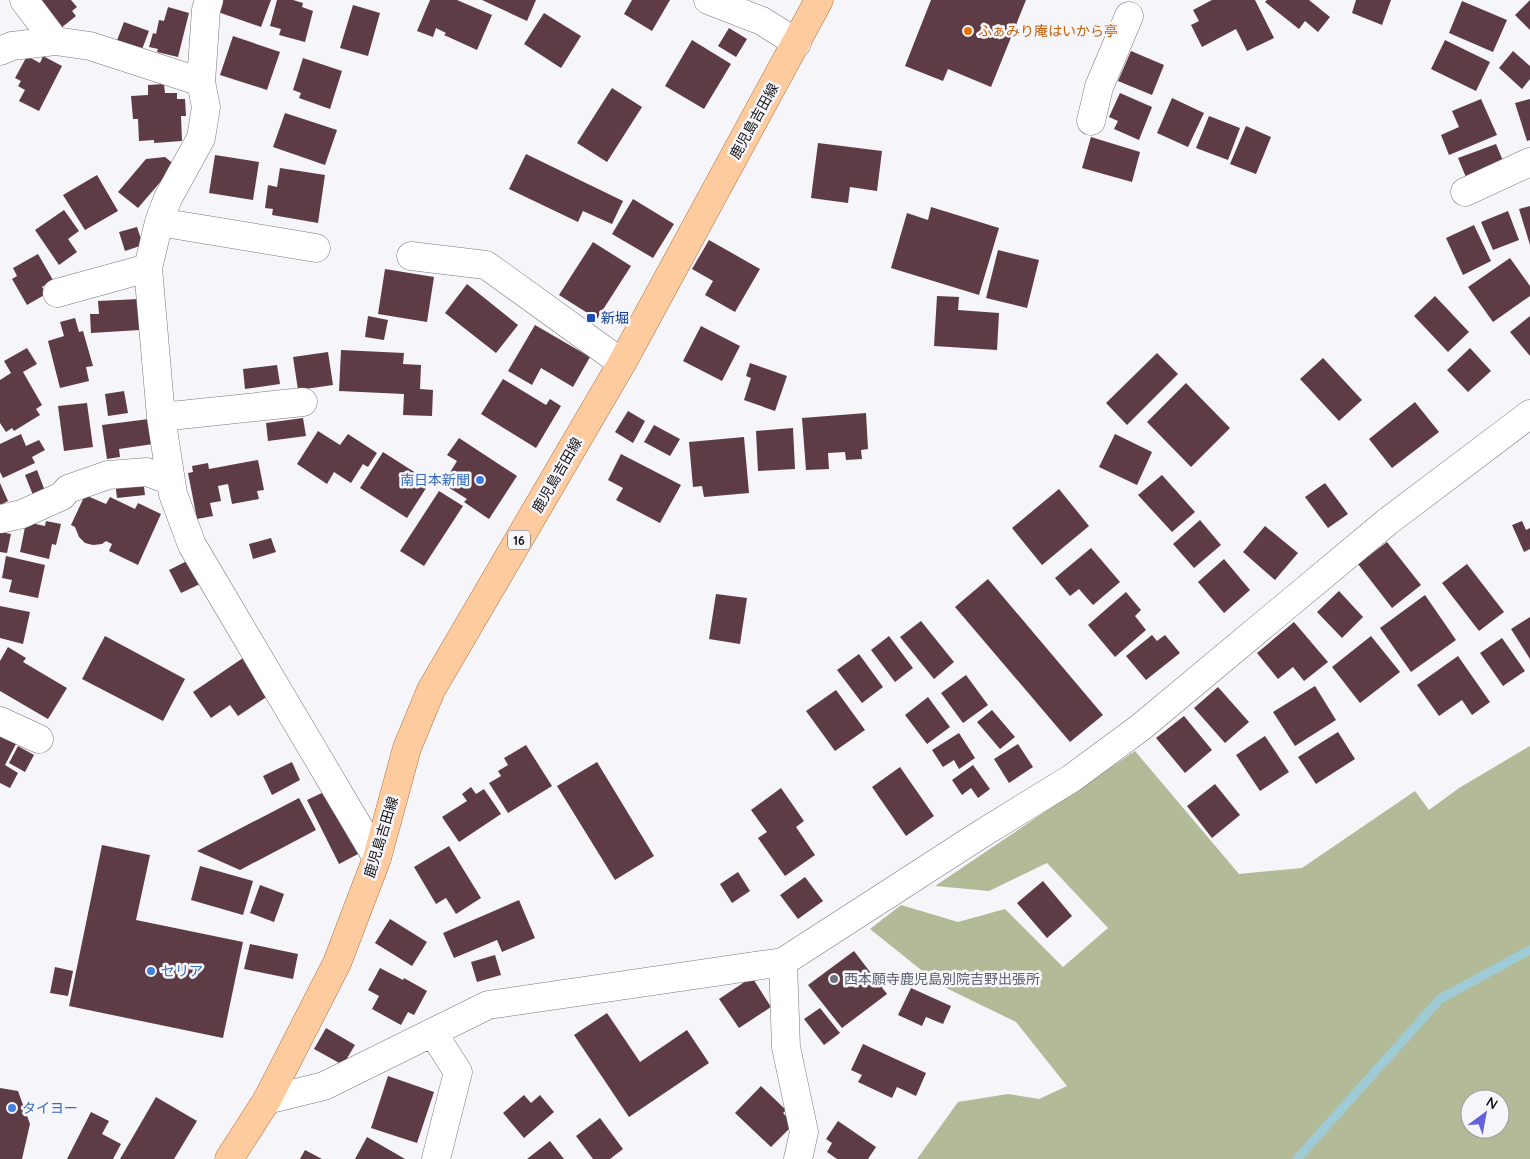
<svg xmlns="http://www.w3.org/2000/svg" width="1530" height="1159" font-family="Quicksand,'Noto Sans JP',sans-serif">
<rect width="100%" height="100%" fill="#f6f5fa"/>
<path fill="#b3ba97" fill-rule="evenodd" d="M1530 746V1159H917L958 1102 1008 1094 1039 1099 1067 1086 1016 1022 940 985 870 929 901 905 958 922 1005 909 1063 967 1108 928 1047 863 989 891 935 886 1135 751 1239 874 1302 868 1415 791 1429 810 1459 788ZM1470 1099H1500V1129H1470Z"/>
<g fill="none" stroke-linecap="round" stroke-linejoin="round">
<path stroke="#9fcbd7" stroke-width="9" d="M1297 1159 1440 999 1530 950"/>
</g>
<path fill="#5e3c46" d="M38 0H71L77 7 72 11 76 16 61 28Z
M219 0H271L261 27 215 11Z
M277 0H293L303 3 302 7 313 11 305 42 279 35 281 29 270 26Z
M430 0H457L492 15 477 50 444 35 446 33 436 28 433 37 417 31Z
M482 0H536L527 21Z
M632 0H670L652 31 624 14Z
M931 0H1026L991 87 948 69 943 81 905 66Z
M1212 0H1255L1274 38 1247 51 1236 29 1202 47 1191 25 1199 21 1193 10Z
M1267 0H1309L1330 17 1318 32 1305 21 1299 29 1265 2Z
M1356 0H1391L1382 25 1352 13Z
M1530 0V30L1515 15Z
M1462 1 1507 20 1493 52 1449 33Z
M353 5 380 13 368 56 340 48Z
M168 7 189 13 178 57 157 52 158 49 149 47 153 33 156 34 159 20 164 21Z
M544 13 581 36 561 68 524 44Z
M124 22 149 31 141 52 116 43Z
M729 28 747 39 736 57 718 46Z
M233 36 280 52 267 90 220 75Z
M692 40 731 64 704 109 665 86Z
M1445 40 1490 62 1476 91 1431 69Z
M1131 51 1164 65 1152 95 1118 81Z
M1513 51 1530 66V79L1522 89 1499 68Z
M27 56 40 63 43 56 62 66 39 111 19 101 25 90 18 86 21 81 15 78Z
M303 58 342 71 330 109 299 98 301 93 293 90Z
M164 84 165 93H177V99H185L186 116H181L182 141 154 143V140L139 141 138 119H133L131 96 148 95V85Z
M612 88 642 107 607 162 577 143Z
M1120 93 1152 107 1139 140 1114 129 1118 121 1109 117Z
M1172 98 1204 113 1188 147 1157 133Z
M1481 99 1497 135 1449 155 1441 135 1459 127 1452 111Z
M1530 99V140L1527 141 1515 103Z
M285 113 337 130 325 165 273 147Z
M1209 116 1240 128 1228 160 1196 148Z
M1246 126 1271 137 1256 174 1230 164Z
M1091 137 1140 152 1132 182 1082 168Z
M818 143 882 151 877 191 850 187 848 203 811 198Z
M1496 144 1506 168 1468 182 1458 158Z
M526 154 623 201 612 224 583 211 578 222 509 189Z
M215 155 259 162 253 200 209 193Z
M165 157 175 165 138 208 118 192 146 159Z
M280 168 325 175 318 223 272 215 273 209 265 208 268 185 277 187Z
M97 175 118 211 85 230 63 195Z
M633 199 674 224 653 258 612 234Z
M1530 206V245L1519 209Z
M931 207 999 228 979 295 891 268 907 213 928 220Z
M64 210 79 231 68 239 77 252 59 265 35 230Z
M1508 211 1519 240 1493 250 1481 222Z
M1474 225 1491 261 1463 275 1446 238Z
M137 227 143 245 125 251 119 232Z
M709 240 760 269 735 312 705 295 713 281 692 269Z
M593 242 631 266 597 319 559 295Z
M998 250 1039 260 1027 308 986 298Z
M38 254 53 280 42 287 46 294 27 305 12 279 17 276 13 268Z
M1510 258 1530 286V296L1493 322 1468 287Z
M385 269 434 277 427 322 378 314Z
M467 284 518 325 496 353 445 313Z
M937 296 959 297 958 310 999 313 997 350 934 346Z
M1435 296 1469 332 1448 352 1414 316Z
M139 299 140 330 91 333 90 314H99L98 301Z
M368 316 388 320 384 340 365 337Z
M1530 316V356L1510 332Z
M75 318 79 332 83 331 93 366 86 367 89 381 60 388 48 341 64 336 60 322Z
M535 325 590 357 573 387 541 368 532 385 508 371Z
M701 326 740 346 722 381 683 361Z
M27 348 37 364 23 372 42 405 36 409 40 415 14 431 12 428 6 432 0 423V380L11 373 4 361Z
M1470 348 1491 371 1468 392 1447 370Z
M341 350 404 353 403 364 421 365 420 389 433 390 432 416 403 415 404 394 339 391Z
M328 352 333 385 298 390 293 357Z
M1157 353 1178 374 1127 425 1106 403Z
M1323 358 1362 400 1339 421 1300 379Z
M750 363 787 376 775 411 744 400 751 378 746 376Z
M277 365 280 384 245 389 243 369Z
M503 379 546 405 550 399 561 406 536 448 481 414Z
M1186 383 1230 428 1191 467 1147 422Z
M124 391 128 413 108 416 105 394Z
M1415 402 1439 432 1392 468 1369 439Z
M87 403 93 447 64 451 58 406Z
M628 411 645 421 633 443 615 432Z
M866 413 868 449 861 450 862 459 846 460 845 452 828 453 829 469 806 470 802 418Z
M303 418 306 436 268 441 266 423Z
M149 419 153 444 119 449 120 457 107 459 102 425Z
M654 425 680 439 670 456 644 442Z
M793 428 795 469 758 471 756 431Z
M318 431 340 445 348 434 377 453 368 467 363 464 351 483 334 472 327 484 297 464Z
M21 434 26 446 39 440 45 450 32 457 35 463 3 478 0 472V444Z
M1115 434 1152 452 1137 485 1099 467Z
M744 437 749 493 704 497 702 486 693 487 689 442Z
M459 438 517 476 489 519 464 502 467 499 443 484 457 461 447 455Z
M383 452 430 482 407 518 360 488Z
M621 454 681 485 660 523 616 500 623 488 608 480Z
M258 460 264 490 257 491 259 499 232 504 228 484 218 486 221 501 210 503 213 516 197 519 188 473 193 472 192 466 208 463 209 469Z
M37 470 45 491 33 495 25 475Z
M1162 475 1195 512 1172 532 1138 495Z
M143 479 145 495 117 498 115 482Z
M0 483 8 501 0 505Z
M1325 483 1348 514 1328 528 1305 497Z
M1059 489 1089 526 1042 565 1012 528Z
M439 491 463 506 424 566 400 551Z
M85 495 106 504 110 497 135 509 138 503 161 514 138 565 109 551 112 544 106 541 102 544 93 545 85 543 79 537 75 527 71 525Z
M1200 520 1221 545 1194 568 1173 544Z
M46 521 61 524 56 545 52 544 49 559 20 552 26 522 45 526Z
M1522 521 1526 530 1530 528V549L1524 552 1512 525Z
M1265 526 1298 553 1275 580 1243 552Z
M0 532 11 534 7 553 0 552Z
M271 538 276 552 253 559 249 544Z
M1387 542 1421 585 1392 608 1358 564Z
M1091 548 1120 582 1093 605 1079 589 1070 596 1055 578Z
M6 556 45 565 38 598 9 592 12 580 2 578Z
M1224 559 1250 590 1224 613 1198 582Z
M189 560 200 584 181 593 169 570Z
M1467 564 1504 612 1479 631 1442 583Z
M988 579 1103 715 1070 742 955 607Z
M1339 591 1363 617 1342 638 1317 612Z
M1126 592 1141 610 1135 616 1146 630 1115 657 1088 625Z
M716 594 747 598 740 644 709 639Z
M1425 595 1456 640 1411 672 1380 628Z
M0 606 30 612 23 644 0 638Z
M1530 617V659L1511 629Z
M921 621 954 662 934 679 900 637Z
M1294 622 1328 662 1304 681 1293 667 1278 679 1257 653Z
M1152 635 1157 641 1165 635 1180 653 1146 680 1126 656Z
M105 636 185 679 163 721 82 679Z
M889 636 913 668 895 682 871 650Z
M1371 636 1400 672 1360 703 1332 667Z
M1502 638 1525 671 1503 686 1480 653Z
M8 647 26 658 23 662 67 688 48 719 0 691V661Z
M859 654 883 687 862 703 837 670Z
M1458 656 1490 702 1472 715 1462 700 1439 716 1417 685Z
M243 658 268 696 238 716 230 705 211 718 193 692Z
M966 675 988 705 963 723 941 693Z
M1315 686 1336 720 1295 746 1273 712Z
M1218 687 1249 722 1225 743 1194 708Z
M836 690 865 730 835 751 806 711Z
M928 697 950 727 927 744 905 715Z
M992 710 1015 737 1000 749 977 722Z
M1184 716 1212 750 1185 773 1156 738Z
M1338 732 1355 759 1316 784 1298 757Z
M959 733 975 758 959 769 954 760 943 767 932 750Z
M0 736 16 744 5 765 18 773 10 788 0 783Z
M1265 736 1289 772 1260 791 1236 755Z
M1018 744 1033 767 1009 783 994 759Z
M526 745 552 786 508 813 489 783 501 776 498 771 508 765 504 758Z
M18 746 34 755 25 772 9 763Z
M292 762 300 780 272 795 263 776Z
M597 762 654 856 615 880 557 786Z
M973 765 990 789 978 798 971 788 962 795 952 780Z
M900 767 934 816 906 836 872 787Z
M1215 784 1240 815 1212 838 1187 806Z
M471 787 476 794 484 789 501 814 459 842 442 817 467 801 462 794Z
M781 788 804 821 796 827 815 855 785 876 758 838 767 832 751 810Z
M326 791 358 854 339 864 307 800Z
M299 798 316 830 240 870 197 851Z
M102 845 150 855 136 920 243 942 223 1038 69 1006Z
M449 846 481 898 456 914 446 898 436 904 414 867Z
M200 866 253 881 243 915 191 900Z
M738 872 750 891 732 903 720 884Z
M805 877 823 901 798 919 780 895Z
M1043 881 1072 916 1047 938 1017 903Z
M260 885 284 894 274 922 250 913Z
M519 900 535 938 502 952 497 940 454 958 443 933Z
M390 919 427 942 412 966 375 943Z
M250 944 298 954 293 979 244 969Z
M854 951 887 994 842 1028 808 985Z
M495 955 501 975 477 982 471 962Z
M55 967 73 971 68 996 50 993Z
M380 968 403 980 404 978 427 991 414 1015 408 1012 401 1025 372 1009 379 996 368 990Z
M752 977 771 1007 739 1028 719 999Z
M911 988 951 1006 943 1024 926 1017 922 1026 898 1015Z
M820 1008 840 1033 824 1045 804 1019Z
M607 1013 640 1062 687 1030 709 1063 629 1117 574 1035Z
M326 1028 355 1045 343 1065 314 1049Z
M863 1044 926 1073 916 1096 897 1087 892 1098 858 1082 862 1075 851 1070Z
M388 1076 434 1092 417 1143 371 1128Z
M761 1086 786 1110 783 1113 794 1124 771 1147 735 1113Z
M0 1088 18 1091 30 1124 22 1159H0Z
M524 1095 531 1103 540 1095 554 1112 524 1138 503 1113Z
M156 1097 197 1121 174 1159H120Z
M91 1112 109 1121 102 1134 121 1144 113 1159H67Z
M600 1118 623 1149 610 1159H593L576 1136Z
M838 1121 876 1147 868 1159H837L827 1152 832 1143 826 1139Z
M367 1137 405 1159H355Z
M550 1141 564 1159H527Z
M305 1150 322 1159H300Z"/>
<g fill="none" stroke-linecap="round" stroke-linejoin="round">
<g stroke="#78777b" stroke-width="29">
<path id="minor" d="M24 0 55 41
M209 0 206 10 201 82 206 107 201 138 168 198 159 222 148 268 161 417 173 494 192 545 377 858
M708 0 762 21 797 43
M0 51 12 46 55 41 90 46 201 82
M1091 121 1099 87 1129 16
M1465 192 1530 162
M159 222 316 248
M411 256 486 265 622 363
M57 293 148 268
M161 417 303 402
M0 519 22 514 62 496 68 489 108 475 147 472 171 481
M0 721 39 739
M783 962 786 1047 804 1132 798 1159
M433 1033 458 1072 436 1159
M267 1100 324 1086 488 1005 783 962 978 836 1072 778 1141 727 1387 522 1530 414"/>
</g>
<g stroke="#ac7443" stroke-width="29">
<path id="major" d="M229 1159 267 1100 337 963 377 858 407 748 431 690 622 363 819 0"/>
</g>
<use href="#minor" stroke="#fff" stroke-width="28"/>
<use href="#major" stroke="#fecb9e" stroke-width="28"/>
</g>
<circle fill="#e8710a" stroke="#f6f5fa" stroke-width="2" cx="968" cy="31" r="5"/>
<rect fill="#1a4fb4" stroke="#f6f5fa" stroke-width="2" x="586" y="313" width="10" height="10" rx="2.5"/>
<g fill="#3f7fe0" stroke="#f6f5fa" stroke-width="2">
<circle cx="480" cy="480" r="5"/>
<circle cx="151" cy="971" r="5"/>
<circle cx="12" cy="1108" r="5"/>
</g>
<circle fill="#6b7280" stroke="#f6f5fa" stroke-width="2" cx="834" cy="979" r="5"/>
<g text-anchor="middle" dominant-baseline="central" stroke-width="5" stroke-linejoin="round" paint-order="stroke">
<rect fill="#f6f5fa" stroke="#575759" stroke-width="1" x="508" y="530.5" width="22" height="19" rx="4"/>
<g font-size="12" font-weight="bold" fill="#131314">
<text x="519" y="540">16</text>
</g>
<g font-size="14" fill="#c56008" stroke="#f6f5fa" text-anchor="start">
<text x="978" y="31">ふぁみり庵はいから亭</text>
</g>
<g font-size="14" fill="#131314" stroke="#f6f5fa">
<text transform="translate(754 121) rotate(-61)">鹿児島吉田線</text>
<text transform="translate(557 475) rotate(-60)">鹿児島吉田線</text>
<text transform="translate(381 837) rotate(-73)">鹿児島吉田線</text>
</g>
<g font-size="14" fill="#164399" stroke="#f6f5fa" text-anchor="start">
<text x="601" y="318">新堀</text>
</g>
<g font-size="14" fill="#366cbe" stroke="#f6f5fa" text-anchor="start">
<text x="470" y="480" text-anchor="end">南日本新聞</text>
<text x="161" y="971">セリア</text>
<text x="22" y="1108">タイヨー</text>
</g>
<g font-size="14" fill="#5b616d" stroke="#f6f5fa" text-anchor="start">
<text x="844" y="979">西本願寺鹿児島別院吉野出張所</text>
</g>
</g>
<g transform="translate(1485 1114) rotate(32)"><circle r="24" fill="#f6f5fa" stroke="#9b9b9e"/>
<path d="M0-4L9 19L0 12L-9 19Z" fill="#6561da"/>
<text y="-8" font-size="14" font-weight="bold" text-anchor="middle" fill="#131314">N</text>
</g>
</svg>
